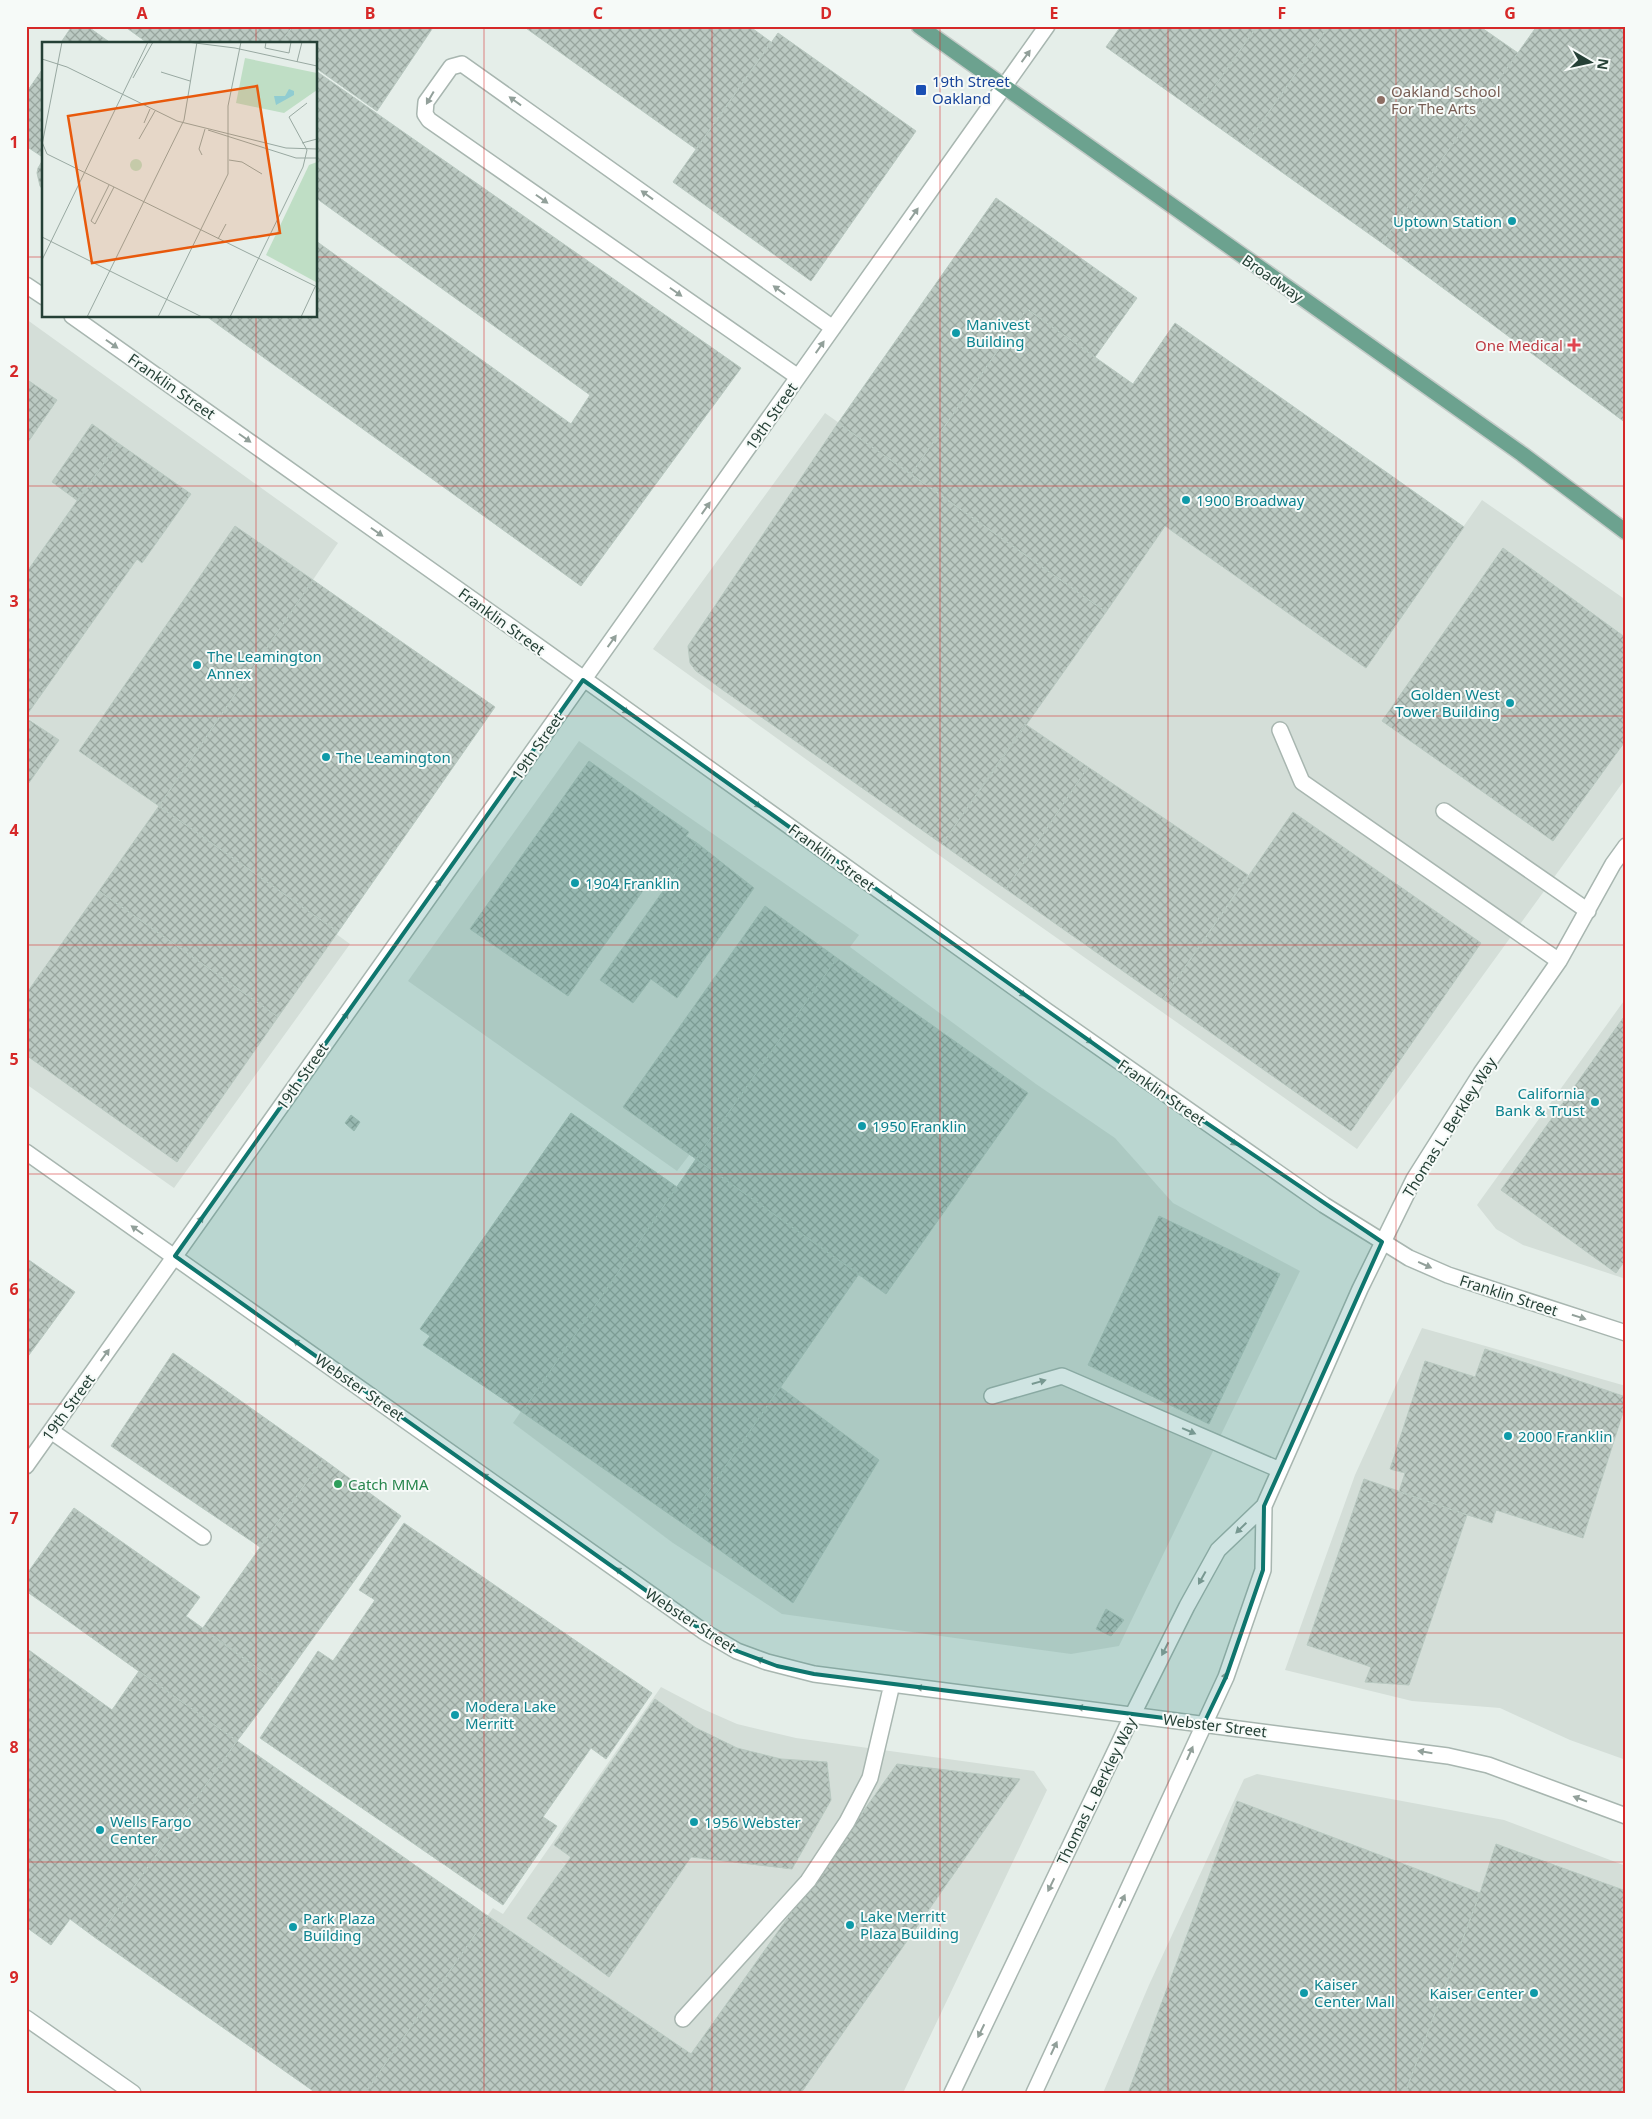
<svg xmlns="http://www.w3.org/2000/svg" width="1652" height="2119" font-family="'Noto Sans',sans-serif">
<defs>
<pattern id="building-cross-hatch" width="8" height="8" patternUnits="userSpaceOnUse" patternTransform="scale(1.25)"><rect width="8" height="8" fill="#bbc9c2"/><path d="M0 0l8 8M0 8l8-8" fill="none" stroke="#98a59e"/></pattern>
</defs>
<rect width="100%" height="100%" fill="#e5eee9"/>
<path fill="#d4ded8" d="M26 319 338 543 159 806 350 944 174 1188 26 1084V787L59 740 26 717Z
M825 413 1105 611 1165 526 1365 667 1482 500 1626 600V778L1357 1149 936 853 653 649Z
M579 741 859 935 850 947 1036 1084 1115 1138 1173 1203 1300 1271 1119 1646 1071 1654 782 1614 673 1543 513 1423 786 1029 677 1171 408 981Z
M1626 998V1279L1523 1245 1496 1229 1477 1205Z
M1422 1328 1626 1386V1760L1570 1740 1500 1708 1412 1701 1285 1670 1355 1475Z
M661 1687 703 1709 737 1724 796 1738 1034 1771 1047 1790 903 2093H365L493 1908 503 1914Z
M1257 1774 1504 1820 1626 1866V2093H1103L1149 1985 1244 1779Z"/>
<path fill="url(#building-cross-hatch)" stroke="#b8c8c0" d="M72 26H87L112 44H60Z
M124 26H293L280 44H149Z
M293 26H434L377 111 316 68V44L281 43Z
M523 26H749L771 42 696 149Z
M1121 26H1257L1197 112 1106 47Z
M1257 26H1329L1245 146 1197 112Z
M1329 26H1479L1518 53 1382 243 1245 146Z
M1537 26H1626V423L1382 243Z
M778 33 916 131 811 281 673 182Z
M44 67V158L26 146V93Z
M316 71 741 368 581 586 206 316H316V241L571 424 590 395 316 198Z
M44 158V191L40 186 37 173 38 168Z
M996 198 1137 298 1095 357 1027 309 911 474 838 423Z
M1027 309 1133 384 1175 323 1464 527 1366 668 1165 526 1106 612 911 474Z
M26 379 57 400 26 445Z
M838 423 1106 612 942 844 696 671 690 663 688 646Z
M92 424 118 443 78 501 52 482Z
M118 443 191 494 142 563 137 559 26 716V573Z
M235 526 313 580 159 806 79 751Z
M1503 548 1626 638V740L1553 841 1382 721Z
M313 580 495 707 338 932 159 806Z
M26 718 59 740 26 787Z
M1025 724 1088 767 1006 889 942 844Z
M589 761 689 832 686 836 697 843 665 888 652 878 568 996 470 929Z
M1088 767 1248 875 1163 999 1006 889Z
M159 806 338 932 278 1017 99 891Z
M1293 812 1481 943 1351 1131 1163 999Z
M697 843 754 888 677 998 651 979 633 1003 600 980Z
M99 891 278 1017 177 1162 26 1055V994Z
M765 906 837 958 696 1159 623 1107Z
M837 958 1028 1093 886 1294 696 1159Z
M1626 1014V1259L1616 1273 1501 1190Z
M571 1113 677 1187 522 1412 423 1345 430 1336 420 1329Z
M351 1115 360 1122 354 1131 345 1123Z
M696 1159 859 1274 685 1525 522 1412Z
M1159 1216 1280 1274 1209 1424 1088 1365Z
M26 1258 75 1292 26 1359Z
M1485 1349 1626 1397V1403L1583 1538 1496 1510 1492 1523 1399 1492 1405 1473 1390 1469 1425 1361 1475 1377Z
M173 1353 323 1459 260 1547 111 1446Z
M780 1387 879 1460 793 1603 685 1525Z
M323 1459 401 1516 280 1684 202 1629Z
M1364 1479 1467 1515 1409 1685 1365 1682 1371 1667 1307 1645Z
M74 1508 200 1597 186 1616 280 1684 237 1741 26 1591V1575Z
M404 1523 652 1693 606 1759 591 1748 543 1817 557 1826 503 1905 260 1738 318 1651 333 1661 375 1600 359 1590Z
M1106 1609 1124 1620 1111 1636 1096 1629Z
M26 1648 112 1710 139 1671 237 1741 97 1939 70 1919 51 1945 26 1927Z
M655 1699 696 1728 737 1748 781 1759 827 1762 831 1800 792 1869 691 1857 609 1977 527 1918 571 1857 554 1845Z
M237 1741 488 1916 365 2093H316L97 1939Z
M897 1764 1020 1779 801 2093H365L488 1916 691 2054Z
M1237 1801 1480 1893 1405 2093H1128Z
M1496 1844 1626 1891V2093H1405L1480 1893Z"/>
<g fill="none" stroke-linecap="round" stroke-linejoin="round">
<g stroke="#a8b6b0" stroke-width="18">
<path id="minor" d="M26 285 44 297
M72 316 545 651 1047 1011 1324 1205 1409 1258 1448 1275 1626 1333
M798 377 429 120 425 114 426 102 451 67 462 64 833 328
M1280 730 1302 782 1559 961
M1444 811 1588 911
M26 1152 703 1631 737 1651 767 1662 814 1674 1448 1756 1488 1765 1626 1816
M992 1396 1062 1376 1280 1470
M51 1431 203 1537
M26 1466 1047 26
M26 2018 133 2093
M683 2019 808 1881 847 1822 870 1778 892 1684
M952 2093 1133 1714 1187 1606 1218 1550 1264 1506 1360 1289 1414 1179 1481 1073 1559 961 1613 864 1626 846
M1034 2093 1226 1677 1263 1570 1264 1506"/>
</g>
<g stroke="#c2cac7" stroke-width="18">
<path id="major" d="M919 26 1522 454 1626 532"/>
</g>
<use href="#minor" stroke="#fff" stroke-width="15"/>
<use href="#major" stroke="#6ca28f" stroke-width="15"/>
</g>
<defs><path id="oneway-solid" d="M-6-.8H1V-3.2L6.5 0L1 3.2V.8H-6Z" transform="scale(1.25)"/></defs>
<g fill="#92a09a">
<use href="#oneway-solid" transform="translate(1026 56) rotate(-54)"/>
<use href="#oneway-solid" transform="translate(430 98) rotate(120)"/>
<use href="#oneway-solid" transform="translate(515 101) rotate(-144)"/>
<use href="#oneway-solid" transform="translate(647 195) rotate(-144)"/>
<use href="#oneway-solid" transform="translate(542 199) rotate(35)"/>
<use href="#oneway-solid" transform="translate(914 214) rotate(-55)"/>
<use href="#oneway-solid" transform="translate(779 290) rotate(-144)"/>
<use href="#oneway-solid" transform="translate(676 292) rotate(35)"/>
<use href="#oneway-solid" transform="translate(112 344) rotate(35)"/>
<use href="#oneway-solid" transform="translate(820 347) rotate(-55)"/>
<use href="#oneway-solid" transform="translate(245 438) rotate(35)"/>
<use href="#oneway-solid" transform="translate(706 508) rotate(-55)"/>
<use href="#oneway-solid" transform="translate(377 532) rotate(35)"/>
<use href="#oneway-solid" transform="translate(612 641) rotate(-54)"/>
<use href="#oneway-solid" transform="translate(623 709) rotate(36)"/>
<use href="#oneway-solid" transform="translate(755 803) rotate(35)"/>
<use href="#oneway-solid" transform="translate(437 885) rotate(-55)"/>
<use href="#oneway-solid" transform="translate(888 897) rotate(36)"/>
<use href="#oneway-solid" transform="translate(1020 992) rotate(36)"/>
<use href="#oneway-solid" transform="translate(344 1018) rotate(-55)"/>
<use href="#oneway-solid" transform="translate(1087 1039) rotate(35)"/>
<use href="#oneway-solid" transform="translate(1231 1141) rotate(35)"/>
<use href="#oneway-solid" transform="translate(199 1222) rotate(-55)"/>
<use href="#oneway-solid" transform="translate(137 1230) rotate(-145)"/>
<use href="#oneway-solid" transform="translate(1425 1265) rotate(24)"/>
<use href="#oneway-solid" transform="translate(1579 1317) rotate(18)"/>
<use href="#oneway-solid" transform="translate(299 1344) rotate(-145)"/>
<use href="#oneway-solid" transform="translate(105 1355) rotate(-54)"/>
<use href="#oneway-solid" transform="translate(1039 1382) rotate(-16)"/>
<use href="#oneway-solid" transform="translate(1189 1431) rotate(23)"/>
<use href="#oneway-solid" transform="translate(488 1478) rotate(-145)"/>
<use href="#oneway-solid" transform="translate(1241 1528) rotate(136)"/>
<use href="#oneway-solid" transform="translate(621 1572) rotate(-145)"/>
<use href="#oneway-solid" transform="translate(1202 1578) rotate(119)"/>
<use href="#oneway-solid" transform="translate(1165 1649) rotate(117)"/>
<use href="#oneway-solid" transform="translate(763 1661) rotate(-159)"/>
<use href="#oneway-solid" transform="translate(1224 1679) rotate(-67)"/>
<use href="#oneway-solid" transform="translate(923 1688) rotate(-174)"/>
<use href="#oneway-solid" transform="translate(1084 1708) rotate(-173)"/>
<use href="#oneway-solid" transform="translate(1425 1752) rotate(-171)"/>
<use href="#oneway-solid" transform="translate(1190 1753) rotate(-66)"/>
<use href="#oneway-solid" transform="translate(1580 1799) rotate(-159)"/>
<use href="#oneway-solid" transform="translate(1051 1885) rotate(116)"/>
<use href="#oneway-solid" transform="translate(1122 1901) rotate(-65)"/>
<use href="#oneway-solid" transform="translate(981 2031) rotate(116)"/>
<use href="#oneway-solid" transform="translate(1054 2048) rotate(-65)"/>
</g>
<path fill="#0f766e" fill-opacity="0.2" stroke="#0f766e" stroke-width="4" stroke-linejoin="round" d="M583 680 1174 1101 1382 1242 1264 1506 1263 1570 1226 1677 1204 1723 814 1674 777 1666 737 1651 703 1631 175 1256Z"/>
<path fill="none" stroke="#d62828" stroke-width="1" stroke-opacity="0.55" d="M256 26V44M484 26V2093M712 26V2093M940 26V2093M1168 26V2093M1396 26V2093M26 257H44M316 257H1626M256 316V2093M26 486H1626M26 716H1626M26 945H1626M26 1174H1626M26 1404H1626M26 1633H1626M26 1862H1626"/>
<rect fill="#1a4fb4" stroke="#f6faf8" stroke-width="2" x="915" y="84" width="12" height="12" rx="2.5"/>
<circle fill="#8d6e63" stroke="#f6faf8" stroke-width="2" cx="1381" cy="100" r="5"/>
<g fill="#0f9aa8" stroke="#f6faf8" stroke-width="2">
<circle cx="1512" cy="221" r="5"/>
<circle cx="956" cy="333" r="5"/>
<circle cx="1186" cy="500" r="5"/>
<circle cx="197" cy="665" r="5"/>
<circle cx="1510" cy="703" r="5"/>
<circle cx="326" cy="757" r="5"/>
<circle cx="575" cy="883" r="5"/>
<circle cx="1595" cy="1102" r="5"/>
<circle cx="862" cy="1126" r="5"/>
<circle cx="1508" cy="1436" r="5"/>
<circle cx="455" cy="1715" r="5"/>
<circle cx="694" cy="1822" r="5"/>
<circle cx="100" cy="1830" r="5"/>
<circle cx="850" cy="1925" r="5"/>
<circle cx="293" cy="1927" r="5"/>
<circle cx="1304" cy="1993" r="5"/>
<circle cx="1534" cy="1993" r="5"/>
</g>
<path fill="#e0444e" stroke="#f6faf8" stroke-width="2" d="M1571.5 337.5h5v5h5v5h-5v5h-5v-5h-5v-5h5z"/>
<circle fill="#2e9e5b" stroke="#f6faf8" stroke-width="2" cx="338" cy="1484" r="5"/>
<g text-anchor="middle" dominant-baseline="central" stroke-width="4" stroke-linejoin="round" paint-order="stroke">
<g font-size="15" fill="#164399" stroke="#f6faf8" text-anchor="start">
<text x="932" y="81">19th Street<tspan x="932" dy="17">Oakland</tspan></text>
</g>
<g font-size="15" fill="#785e54" stroke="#f6faf8" text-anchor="start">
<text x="1391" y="91">Oakland School<tspan x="1391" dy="17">For The Arts</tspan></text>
</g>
<g font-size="15" fill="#0d838f" stroke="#f6faf8" text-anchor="start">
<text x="1502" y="221" text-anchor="end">Uptown Station</text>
<text x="966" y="324">Manivest<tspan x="966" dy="17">Building</tspan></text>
<text x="1196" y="500">1900 Broadway</text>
<text x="207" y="656">The Leamington<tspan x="207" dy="17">Annex</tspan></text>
<text x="1500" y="694" text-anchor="end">Golden West<tspan x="1500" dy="17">Tower Building</tspan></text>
<text x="336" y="757">The Leamington</text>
<text x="585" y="883">1904 Franklin</text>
<text x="1585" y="1093" text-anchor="end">California<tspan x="1585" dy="17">Bank &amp; Trust</tspan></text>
<text x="872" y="1126">1950 Franklin</text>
<text x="1518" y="1436">2000 Franklin</text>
<text x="465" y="1706">Modera Lake<tspan x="465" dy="17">Merritt</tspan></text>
<text x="110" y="1821">Wells Fargo<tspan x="110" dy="17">Center</tspan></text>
<text x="704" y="1822">1956 Webster</text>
<text x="860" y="1916">Lake Merritt<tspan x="860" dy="17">Plaza Building</tspan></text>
<text x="303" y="1918">Park Plaza<tspan x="303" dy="17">Building</tspan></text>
<text x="1314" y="1984">Kaiser<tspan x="1314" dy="17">Center Mall</tspan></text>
<text x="1524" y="1993" text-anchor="end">Kaiser Center</text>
</g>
<g font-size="15" fill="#254036" stroke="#f6faf8">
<text transform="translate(1273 278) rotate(35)">Broadway</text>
<text transform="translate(172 386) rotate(35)">Franklin Street</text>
<text transform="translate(771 416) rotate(-55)">19th Street</text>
<text transform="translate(502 621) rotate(36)">Franklin Street</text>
<text transform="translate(537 746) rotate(-55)">19th Street</text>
<text transform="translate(832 857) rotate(36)">Franklin Street</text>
<text transform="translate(302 1076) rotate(-55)">19th Street</text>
<text transform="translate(1162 1092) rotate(35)">Franklin Street</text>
<text transform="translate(1449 1127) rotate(-58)">Thomas L. Berkley Way</text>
<text transform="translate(1509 1295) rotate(18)">Franklin Street</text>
<text transform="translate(360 1387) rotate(35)">Webster Street</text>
<text transform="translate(68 1407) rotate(-54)">19th Street</text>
<text transform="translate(691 1620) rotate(33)">Webster Street</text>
<text transform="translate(1215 1725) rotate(7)">Webster Street</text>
<text transform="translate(1096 1791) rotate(-64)">Thomas L. Berkley Way</text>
</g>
<g font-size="15" fill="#be3a42" stroke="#f6faf8" text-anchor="end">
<text x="1563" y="345">One Medical</text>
</g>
<g font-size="15" fill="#27864d" stroke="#f6faf8" text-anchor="start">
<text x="348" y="1484">Catch MMA</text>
</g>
</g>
<g transform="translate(42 42)">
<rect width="275" height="275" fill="#e5eee9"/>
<path d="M275 120V238L274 240 224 213 267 123Z" fill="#bfdec5"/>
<path d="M203 16 275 31V48L242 71 194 61ZM88 123a6 6 0 1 1 12 0a6 6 0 1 1-12 0Z" fill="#bfdec5"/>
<path d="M247 47 252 49V53L234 63 232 54H243Z" fill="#90ccd1"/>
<path fill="none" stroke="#98a8a1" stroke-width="1" d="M145 0 193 6 275 24M224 0 223 6 247 11 249 0M0 17 25 25 135 79 244 106 275 107M255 20 260 0M119 30 148 39M91 36 111 0M102 81 108 67M166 88 254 116H275M97 97 113 69M0 100 5 112 275 245M260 101 275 97M0 103 20 0M265 108 247 75 265 61M160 113 157 107 163 87M187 118 200 120 220 132M67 143 49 179 53 182 72 145M0 195 160 275M176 197 184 182M0 218 106 0M45 275 142 78 155 0M116 275 186 132V64L199 0M188 275 261 125 265 108M259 275 273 245"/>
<path fill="#e8590c" fill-opacity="0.15" stroke="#e8590c" stroke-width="2.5" d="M215 44 238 191 50 221 26 74Z"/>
<rect width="275" height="275" fill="none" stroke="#254036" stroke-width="2.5"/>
</g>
<rect width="1652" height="2119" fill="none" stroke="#f6faf8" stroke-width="55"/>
<g transform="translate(1590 62) rotate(99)" stroke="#f6faf8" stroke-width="4" paint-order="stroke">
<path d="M0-4L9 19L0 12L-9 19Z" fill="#254036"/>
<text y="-8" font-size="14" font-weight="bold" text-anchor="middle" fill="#254036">N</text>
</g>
<rect x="28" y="28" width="1596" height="2064" fill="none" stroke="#d62828" stroke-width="2"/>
<g font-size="16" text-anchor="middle" font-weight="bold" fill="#d62828">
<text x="142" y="19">A</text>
<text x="370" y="19">B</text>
<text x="598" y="19">C</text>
<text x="826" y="19">D</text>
<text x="1054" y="19">E</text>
<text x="1282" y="19">F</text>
<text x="1510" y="19">G</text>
<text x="14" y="148">1</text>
<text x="14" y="377">2</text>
<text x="14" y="607">3</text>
<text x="14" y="836">4</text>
<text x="14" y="1065">5</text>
<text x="14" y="1295">6</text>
<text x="14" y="1524">7</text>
<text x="14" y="1753">8</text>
<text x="14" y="1983">9</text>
</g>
</svg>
